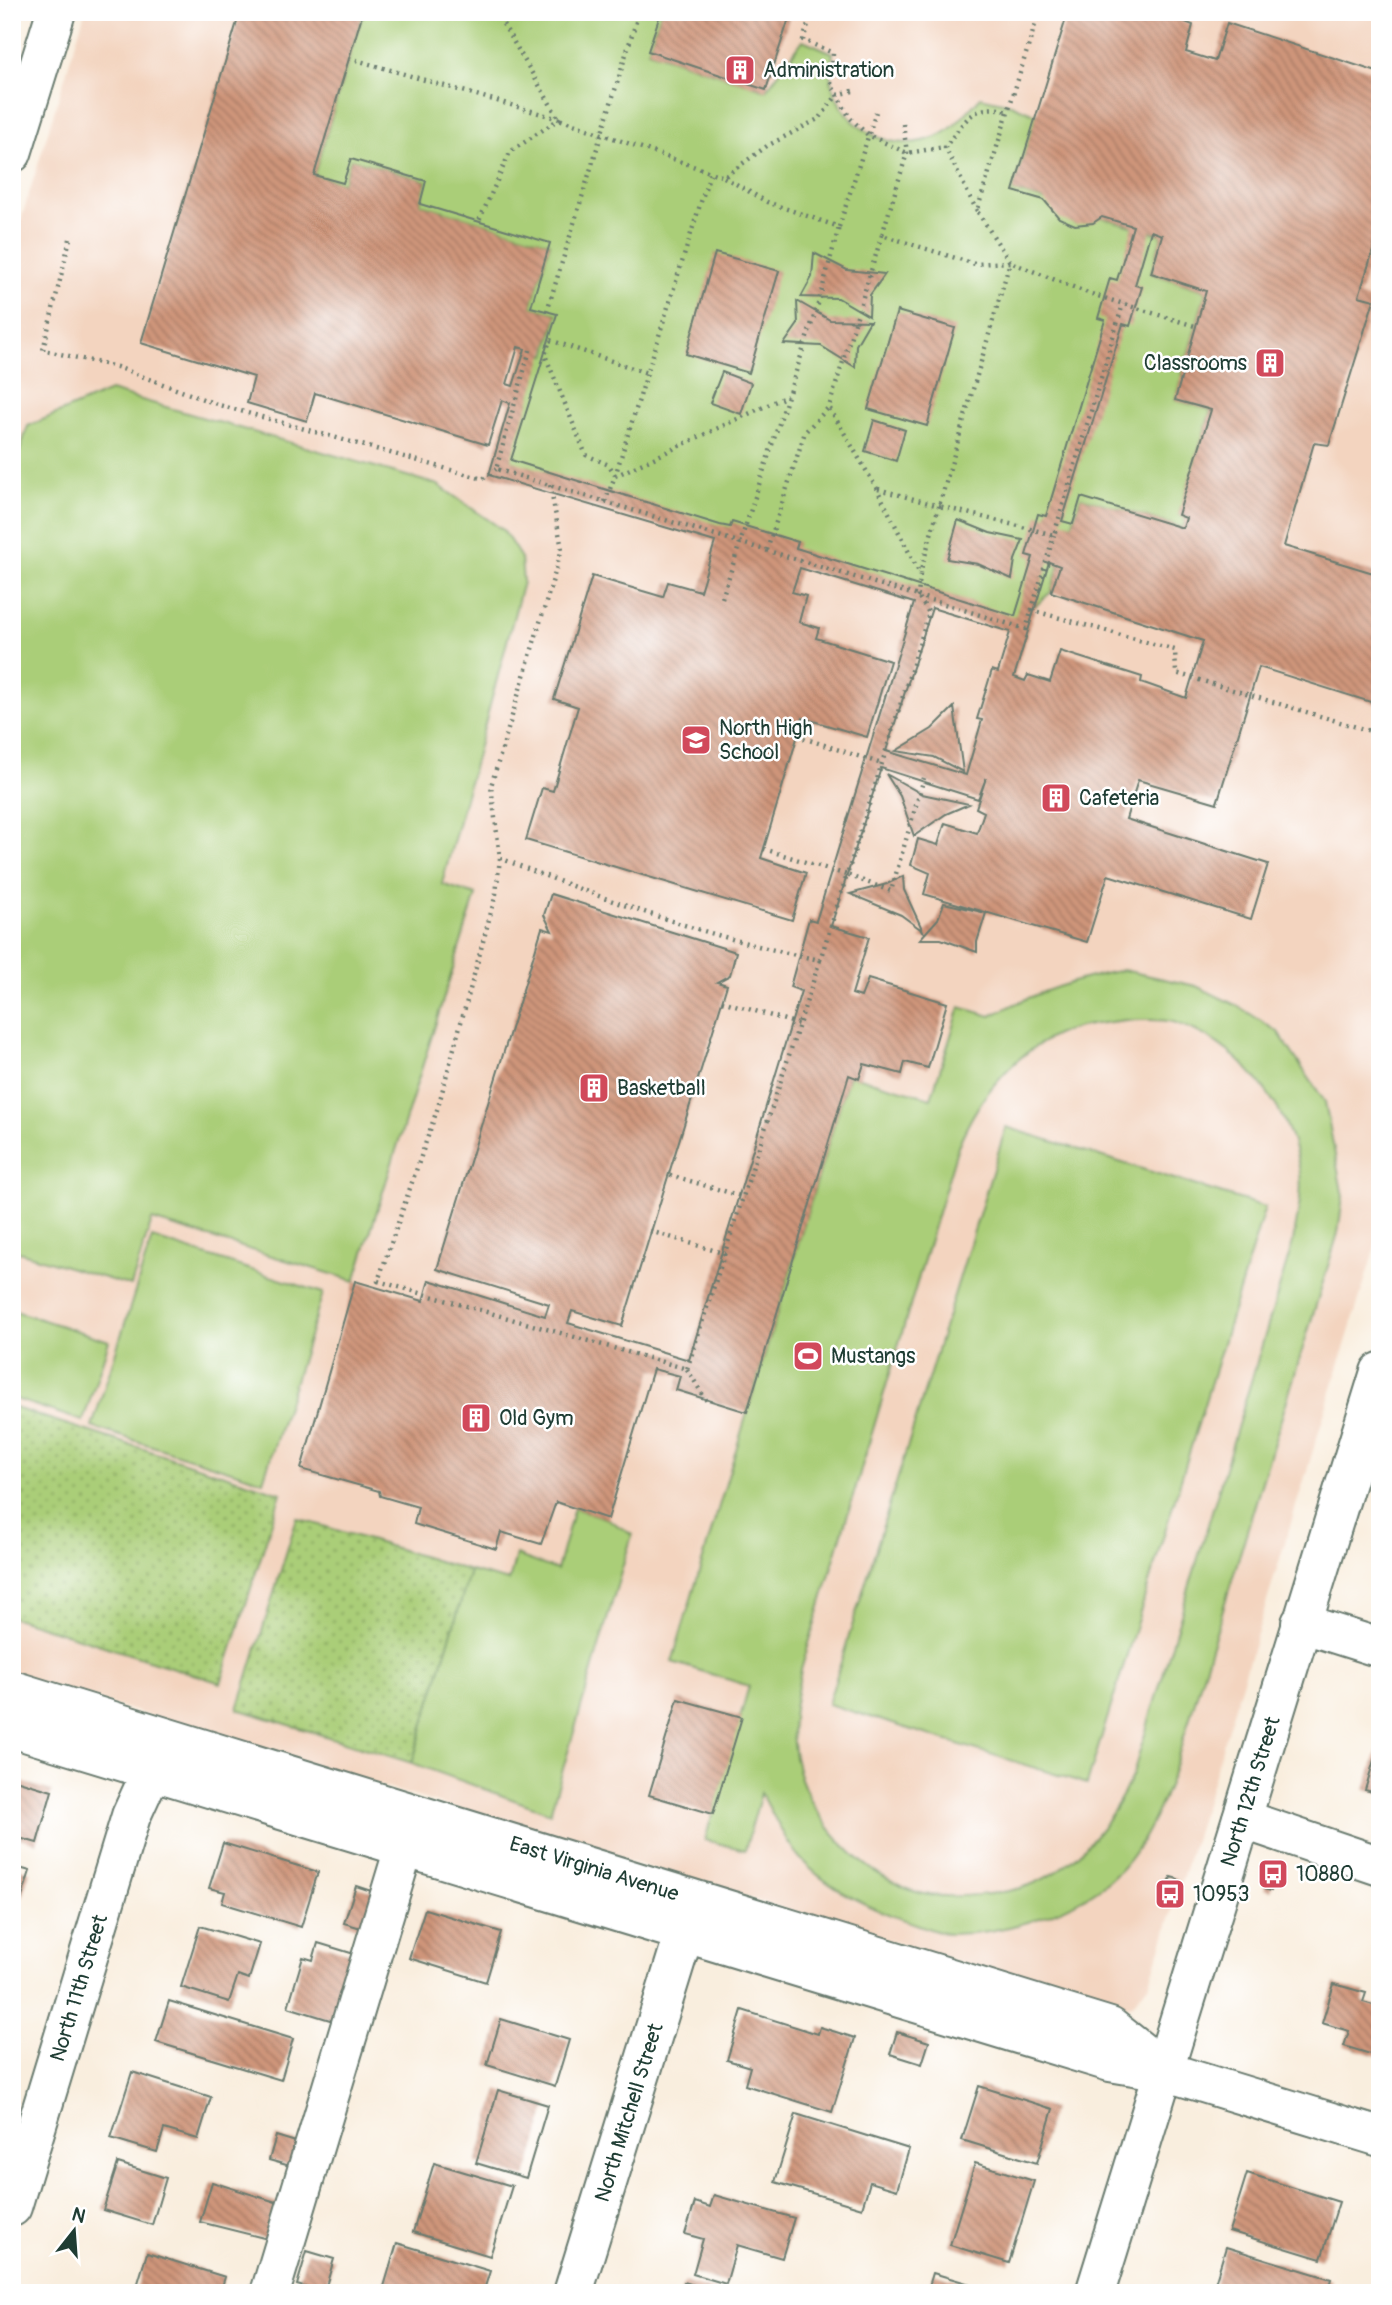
<svg xmlns="http://www.w3.org/2000/svg" width="1392" height="2305" font-family="Pangolin,sans-serif">
<defs>
<pattern id="park-dots" width="8" height="8" patternUnits="userSpaceOnUse" patternTransform="scale(1.75)"><rect width="8" height="8" fill="#aace78"/><path d="M2 2h.1M6 6h.1" fill="none" stroke="#8aa863" stroke-width="1.8" stroke-linecap="round"/></pattern>
<pattern id="building-back-hatch" width="6" height="6" patternUnits="userSpaceOnUse" patternTransform="scale(1.75)"><rect width="6" height="6" fill="#cf957a"/><path d="M-1 5l2 2M0 0l6 6M5-1l2 2" fill="none" stroke="#a77b65"/></pattern>
</defs>
<rect width="100%" height="100%" fill="#fff"/>
<filter id="ink" filterUnits="userSpaceOnUse"><feTurbulence type="fractalNoise" baseFrequency=".0143" numOctaves="2"/><feDisplacementMap in="SourceGraphic" scale="14" xChannelSelector="R" yChannelSelector="G"/><feConvolveMatrix kernelMatrix="1 2 1 2 8 2 1 2 1" color-interpolation-filters="sRGB"/></filter>
<filter id="wash" filterUnits="userSpaceOnUse"><feTurbulence type="fractalNoise" baseFrequency=".00686" numOctaves="4" result="noise"/><feDisplacementMap in="SourceGraphic" scale="28" xChannelSelector="R" yChannelSelector="G"/><feGaussianBlur stdDeviation="1.57" result="paint"/><feColorMatrix in="noise" values="0 0 0 0 0 0 0 0 0 0 0 0 0 0 0 0 0 1.4 0 .05"/><feComposite in="paint" operator="in"/></filter>
<g filter="url(#wash)">
<rect width="100%" height="100%" fill="#f9eede"/>
<path fill="#f3d4bf" d="M85 12H1380V1231L1162 1945 1149 1984 1133 2003 1118 2010 12 1674V249Z"/>
<path fill="#aace78" stroke="#648656" stroke-width="2" fill-rule="evenodd" d="M363 12H661L648 51 766 90 803 40 833 53C832 63 829 77 832 86 847 131 891 154 936 137 952 132 969 109 981 97L1011 104 1037 115 1013 191 1162 235 1151 273 1206 291 1175 400 1211 410 1179 515 1186 518 1183 528 1081 497 1051 592 1031 610 1026 629 501 471 530 350 546 355 557 314 531 307 550 243 420 204 426 181 351 159 343 183 314 175Z
M110 391 438 485 503 530 521 558 523 582 442 884 476 895 355 1281 152 1220 131 1286 12 1250V474L28 426Z
M1123 970 1196 986 1238 1006 1278 1032 1325 1102 1343 1197 1338 1233 1172 1776C1157 1815 1137 1862 1101 1887 1059 1917 1001 1934 950 1934 940 1934 928 1928 919 1925 876 1911 830 1892 799 1857 784 1840 773 1813 761 1793L745 1850 705 1840 749 1686 672 1662 849 1075 931 1098 960 1007 991 1016C1033 993 1075 979 1123 970ZM1125 1020C1139 1021 1159 1018 1173 1022 1236 1042 1288 1102 1299 1167 1304 1190 1297 1218 1293 1242L1133 1774C1112 1822 1074 1872 1021 1888 997 1895 939 1900 916 1892 855 1871 800 1809 793 1744 790 1720 797 1693 801 1670L958 1146C979 1096 1014 1051 1066 1031 1083 1024 1106 1023 1125 1020Z
M1006 1127 1265 1207 1087 1784 828 1704Z
M152 1238 323 1293 263 1481 92 1427Z
M12 1310 109 1341 83 1421 12 1398Z
M574 1508 608 1519 632 1535 550 1813 412 1763 470 1571 509 1581 516 1555 557 1570Z"/>
<path fill="url(#park-dots)" stroke="#648656" stroke-width="2" d="M12 1407 281 1493 221 1683 12 1617Z
M297 1518 470 1571 412 1763 238 1709Z"/>
<g id="blocks">
<path fill="url(#building-back-hatch)" fill-rule="evenodd" d="M240 12H363L314 175 343 183 351 159 426 181 420 204 550 243 531 307 557 314 511 460 720 525 730 527 732 522 798 542 796 548 1015 616 1033 557 1026 555 1038 514 1046 516 1105 320 1098 318 1110 278 1117 280 1133 226 1102 217 1093 223 1075 225 1059 218 1044 200 1013 191 1068 12H1159L1193 25 1186 52 1215 61 1227 23 1380 73V228L1359 296 1374 300 1329 445 1314 443 1284 546 1380 575V705L1259 667 1217 803 1138 780 1126 819 1268 864 1251 919 1108 875 1087 942 924 894 930 873 911 865 918 839 938 845 945 823 977 833 984 812 976 808 986 778 978 799 881 768 831 926 869 937 852 994 861 997 868 979 947 1003 928 1068 905 1062 902 1074 864 1064 859 1079 849 1075 747 1412 676 1390 680 1376 653 1369 608 1519 556 1502 541 1544 501 1532 496 1549 414 1524 418 1507 380 1496 379 1491 301 1469 355 1281 423 1301 429 1280 545 1316 549 1304 437 1269 542 928 552 931 544 915 551 894 736 952 730 975 717 982 727 985 622 1326 572 1311 568 1323 689 1360 801 991 790 987 809 919 816 921 914 603 800 568 792 592 806 596 799 622 819 628 816 638 890 661 867 737 803 718 761 858 806 873 792 920 526 840 542 788 553 791 578 707 554 699 592 576 663 597 668 582 700 591 715 542 489 475 510 403 502 400 488 445 315 393 307 421 247 403 254 377 141 343ZM1151 231 1162 235 1151 273 1206 291 1175 400 1211 410 1178 515 1186 518 1183 528 1081 497 1073 524 1062 521 1123 324 1130 326 1142 287 1135 285ZM518 347 525 349 513 386 507 384ZM1049 562 1060 566 1051 592 1203 641 1186 698 1141 682 1142 677 1060 651 1050 682 1028 675 1025 681 1014 677ZM932 608 1010 632 998 672 992 670 977 719 982 720 966 775 886 751Z
M661 12H791L766 90 648 51Z
M715 253 779 271 749 373 686 354Z
M814 253 847 270 885 274 870 295 869 316 838 298 801 297 812 277Z
M797 301 830 320 870 321 856 345 855 367 821 346 784 344 798 324Z
M897 311 955 328 927 426 868 409Z
M722 372 751 383 741 414 710 403Z
M874 420 905 430 896 461 865 451Z
M958 520 990 533 1023 540 1015 560 1012 579 978 564 947 559Z
M954 707 963 772 934 757 896 751 932 729Z
M886 774 922 794 969 804 946 814 914 836 900 796Z
M903 876 904 890 923 931 901 915 850 894 887 884Z
M944 903 986 913 977 942V952L941 939H920L938 919Z
M678 1699 742 1717 713 1814 649 1795Z
M1379 1744H1380V1794L1365 1790Z
M12 1779 52 1791 37 1843 12 1836Z
M223 1843 318 1872 301 1927 222 1903 225 1892 209 1888Z
M12 1866 30 1871 13 1926H12Z
M1271 1869 1277 1871 1271 1891 1264 1889Z
M1171 1877 1178 1879 1171 1899 1165 1897Z
M356 1886 386 1896 375 1932 344 1923Z
M425 1909 501 1932 486 1982 409 1958Z
M200 1926 260 1944 249 1979 238 1975 229 2002 181 1987Z
M318 1943 364 1957 343 2024 288 2007 303 1957 313 1960Z
M1334 1984 1366 1993 1363 2002 1380 2007V2057L1344 2046 1349 2031 1322 2023Z
M169 2001 293 2039 281 2080 156 2042Z
M742 2010 818 2034 820 2027 855 2038 832 2112 745 2085 750 2067 727 2060Z
M501 2019 569 2040 555 2086 487 2065Z
M897 2032 929 2042 922 2064 890 2054Z
M132 2072 211 2097 198 2139 164 2129 157 2152 111 2138Z
M979 2086 1053 2109 1037 2163 962 2140Z
M498 2090 548 2105 526 2178 476 2163Z
M796 2114 909 2149 897 2190 870 2182 862 2208 775 2182Z
M276 2136 312 2147 304 2170 269 2160Z
M118 2163 166 2178 152 2225 103 2210Z
M434 2163 512 2186 490 2256 413 2232Z
M975 2163 1034 2181 1009 2263 950 2245Z
M1247 2173 1339 2202 1321 2259 1229 2231Z
M212 2182 279 2203 268 2239 200 2222Z
M714 2195 794 2218 782 2258 737 2245 726 2284 693 2274 703 2239 685 2234 695 2202 710 2207Z
M397 2243 490 2271 483 2293H392L383 2290Z
M1226 2247 1331 2279 1327 2293H1212Z
M307 2251 334 2259 324 2293 297 2285Z
M147 2253 225 2277 220 2293H135Z
M933 2273 997 2292V2293H927Z
M684 2282 718 2292 717 2293H680Z"/>
</g>
</g>
<g filter="url(#ink)">
<use href="#blocks" fill-opacity="0" stroke="#6b7b70" stroke-width="2"/>
<g fill="none" stroke-linecap="round" stroke-linejoin="round">
<g stroke="#6b7b70" stroke-width="42">
<g id="minor">
<path d="M12 153 56 12"/>
<path d="M1301 1623 1380 1648"/>
<path id="s1" d="M12 1690 1110 2027 1163 2069"/>
<path d="M12 1728 1110 2062 1164 2071 1380 2137"/>
<path d="M1242 1819 1380 1866"/>
<path id="s2" d="M12 2207 131 1816 152 1770"/>
<path d="M270 2293 404 1848"/>
<path id="s3" d="M573 2293 684 1934"/>
<path id="s4" d="M1095 2293 1380 1372"/>
</g>
</g>
<path stroke="#6b7b70" stroke-width="4.5" stroke-dasharray="2 5" stroke-linecap="butt" d="M496 12 559 119 724 177 767 146 820 118 837 95 857 90
M812 12 803 40 833 53 831 84 850 118 868 135 907 153 945 147
M1039 12 977 211 1010 262 1088 293 1198 327
M349 58 559 119 510 152 479 221
M903 124 907 153 882 235 975 264 1010 262 939 506 1054 535 1123 304
M724 177 767 202 839 227 876 112
M977 211 945 147C964 122 974 101 1008 111
M882 235 829 407 877 489 920 574 918 596 1026 629 1054 535
M70 239 43 350 117 367 219 405 483 479 496 469
M547 311 639 12
M530 350 496 469 918 596 929 613 847 875 891 891 924 778
M615 475 609 465 586 455 545 355 550 340 647 373
M615 476 710 173
M550 485 562 549 491 786 500 858C605 900 709 938 820 960L847 875 764 849
M878 489 939 506 920 574
M605 502 615 476 787 396
M767 550 805 432 829 407
M722 598 819 301 839 227
M1031 610 1175 650 1176 673 1380 734
M797 736 882 764
M500 858 496 894 438 1107 378 1281 687 1369 820 960
M722 1001 798 1024
M670 1175 744 1197
M650 1231 726 1254
M687 1369 708 1403"/>
<use href="#minor" stroke="#fff" stroke-width="38"/>
</g>
</g>
<defs>
<g id="building-square" transform="scale(1.575)"><rect x="-9" y="-9" width="18" height="18" rx="4" fill="#d1495b" stroke="#fff"/><path d="M-4-6H4V6H1V3H-1V6H-4ZM-2.5-4.3h1.7v1.8h-1.7ZM.8-4.3h1.7v1.8H.8ZM-2.5-1h1.7V.8h-1.7ZM.8-1h1.7V.8H.8Z" fill="#fff"/></g>
<g id="school-square" transform="scale(1.575)"><rect x="-9" y="-9" width="18" height="18" rx="4" fill="#d1495b" stroke="#fff"/><path d="M0-5L7-2L0 1L-7-2ZM-4 1L0 2.5L4 1V4Q0 6-4 4Z" fill="#fff"/></g>
<g id="stadium-square" transform="scale(1.575)"><rect x="-9" y="-9" width="18" height="18" rx="4" fill="#d1495b" stroke="#fff"/><path d="M0-5a6.5 5 0 1 0 0 10a6.5 5 0 1 0 0-10ZM-3.5-1.8h7v3.6h-7Z" fill="#fff"/></g>
<g id="bus-square" transform="scale(1.575)"><rect x="-9" y="-9" width="18" height="18" rx="4" fill="#d1495b" stroke="#fff"/><path d="M-5-6H5V4H4V6H2V4H-2V6H-4V4H-5ZM-3.5-4V0h7V-4ZM-3.5 1.2v1.5H-2V1.2ZM2 1.2v1.5H3.5V1.2Z" fill="#fff"/></g>
</defs>
<g fill-rule="evenodd">
<use href="#building-square" x="740" y="70"/>
<use href="#building-square" x="1270" y="363"/>
<use href="#school-square" x="696" y="740"/>
<use href="#building-square" x="1056" y="798"/>
<use href="#building-square" x="594" y="1088"/>
<use href="#stadium-square" x="808" y="1356"/>
<use href="#building-square" x="476" y="1418"/>
<use href="#bus-square" x="1273" y="1874"/>
<use href="#bus-square" x="1170" y="1894"/>
</g>
<g text-anchor="middle" dominant-baseline="central" stroke-width="5" stroke-linejoin="round" paint-order="stroke">
<g font-size="21" fill="#1f3d34" stroke="#fff" text-anchor="start">
<text x="763" y="70">Administration</text>
<text x="1247" y="363" text-anchor="end">Classrooms</text>
<text x="719" y="728">North High<tspan x="719" dy="24">School</tspan></text>
<text x="1079" y="798">Cafeteria</text>
<text x="617" y="1088">Basketball</text>
<text x="831" y="1356">Mustangs</text>
<text x="499" y="1418">Old Gym</text>
<text x="1296" y="1874">10880</text>
<text x="1193" y="1894">10953</text>
</g>
<g font-size="21" fill="#1f3d34" stroke="#fff">
<text stroke="none"><textPath href="#s4" startOffset="525">North 12th Street</textPath></text>
<text stroke="none"><textPath href="#s1" startOffset="609">East Virginia Avenue</textPath></text>
<text stroke="none"><textPath href="#s2" startOffset="229">North 11th Street</textPath></text>
<text stroke="none"><textPath href="#s3" startOffset="189">North Mitchell Street</textPath></text>
</g>
</g>
<rect width="1392" height="2305" fill="none" stroke="#fff" stroke-width="42"/>
<g transform="translate(74 2231) rotate(17)" stroke="#ffffff" stroke-width="5" paint-order="stroke">
<path d="M0-5L12 26L0 18L-12 26Z" fill="#1f3d34"/>
<text y="-10" font-size="19" font-weight="bold" text-anchor="middle" fill="#1f3d34">N</text>
</g>
</svg>
